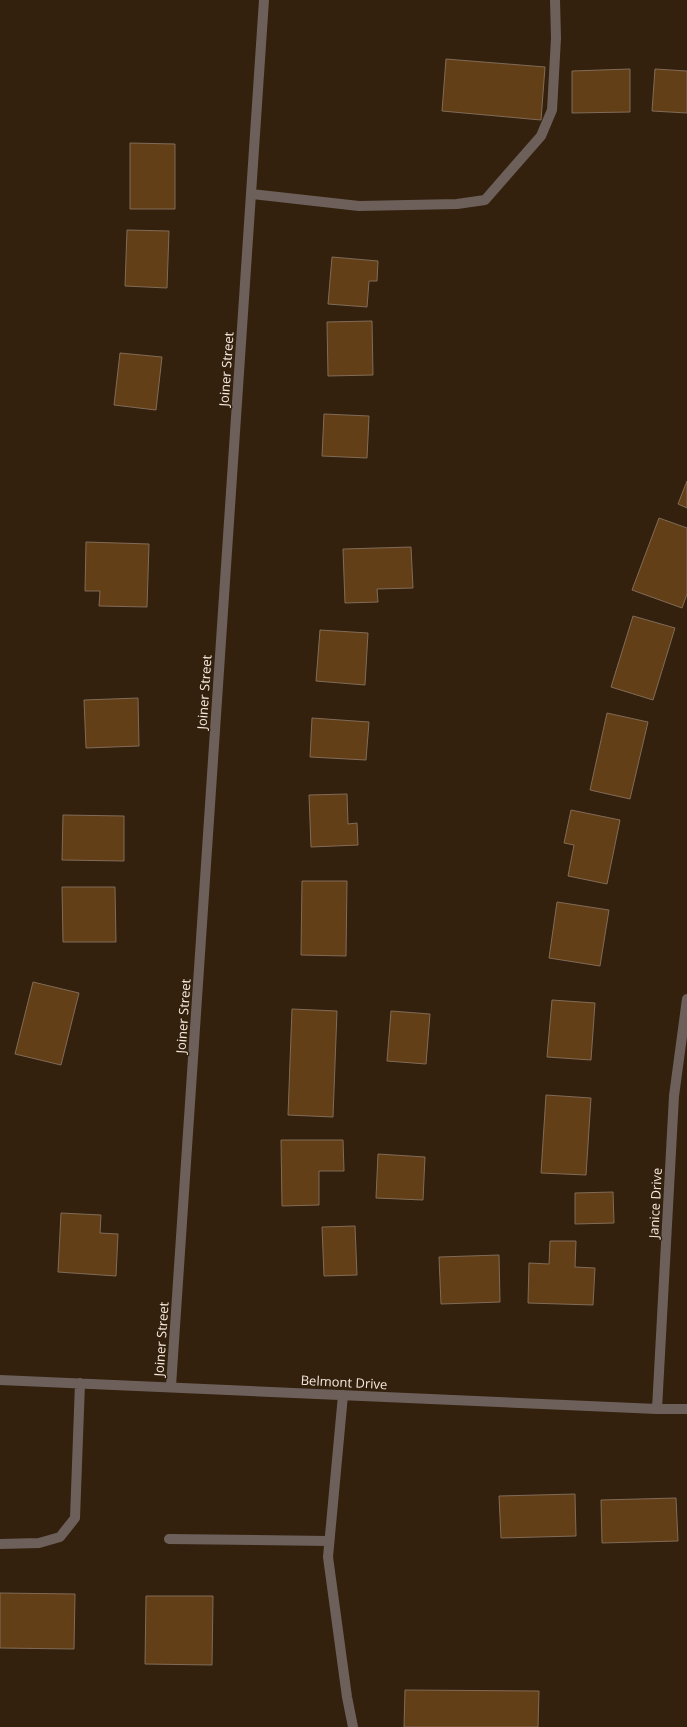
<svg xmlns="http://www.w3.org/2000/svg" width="687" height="1727" font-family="'Open Sans',sans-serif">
<rect width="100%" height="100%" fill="#33210e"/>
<path fill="#633f17" stroke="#816b57" d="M446 59 545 67 541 120 442 111Z
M630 69V112L572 113V71Z
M655 69 687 71V113L652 111Z
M130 143 175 144V209H130Z
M127 230 169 231 167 288 125 286Z
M332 257 378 261 377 281H369L367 307 328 304Z
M372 321 373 375 328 376 327 322Z
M120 353 162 357 156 410 114 405Z
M324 414 369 416 367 458 322 456Z
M687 481V508L678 504Z
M659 518 687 528V594L682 608 632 590Z
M86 542 149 544 147 607 99 606 100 591H85Z
M411 547 413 588 377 589 378 602 345 603 343 549Z
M633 616 675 628 653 700 611 687Z
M320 630 368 633 365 685 316 681Z
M138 698 139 746 86 748 84 700Z
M607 713 648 722 630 799 590 790Z
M312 718 369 722 366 760 310 757Z
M347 794 348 824 357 823 358 845 311 847 309 795Z
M571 810 620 820 607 884 568 876 574 845 564 843Z
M63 815 124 816V861L62 860Z
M302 881H347L346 956 301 955Z
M62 887H115L116 942H63Z
M557 902 609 910 600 966 549 958Z
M33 982 79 993 61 1065 15 1054Z
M552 1000 595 1003 591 1060 547 1057Z
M292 1009 337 1011 333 1117 288 1115Z
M391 1011 430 1014 426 1064 387 1061Z
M546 1095 591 1098 586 1175 541 1173Z
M281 1140H343L344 1171H319V1205L282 1206Z
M378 1154 425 1157 423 1200 376 1198Z
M613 1192 614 1223 575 1224V1193Z
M61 1213 101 1215 100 1233 118 1234 116 1276 58 1272Z
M355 1226 357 1275 324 1276 322 1227Z
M550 1241H576L575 1267 595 1268 593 1305 528 1303 529 1263 549 1264Z
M499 1255 500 1302 441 1304 439 1257Z
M575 1494 576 1536 501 1538 499 1496Z
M676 1498 678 1541 602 1543 601 1500Z
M0 1593 75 1594 74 1649 0 1648Z
M146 1596H213L212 1665 145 1664Z
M405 1690 539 1691 538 1727H404Z"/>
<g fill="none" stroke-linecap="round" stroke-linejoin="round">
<path stroke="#6d605b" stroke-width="10" d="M251 194 359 206 457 204 485 200 541 136 552 110 556 38 555 0
M0 1380 657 1409H687
M171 1386 264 0
M343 1395 328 1557 347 1697 353 1727
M657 1409 674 1096 687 999
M169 1539 329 1541
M0 1544 39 1543 60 1537 75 1518 80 1383"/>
</g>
<g text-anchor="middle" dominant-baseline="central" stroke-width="3" stroke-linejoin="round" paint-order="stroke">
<g font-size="13" fill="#f5e9dd" stroke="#33210e">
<text transform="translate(226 369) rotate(-86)">Joiner Street</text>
<text transform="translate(204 692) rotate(-86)">Joiner Street</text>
<text transform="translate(183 1016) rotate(-86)">Joiner Street</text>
<text transform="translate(655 1203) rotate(-87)">Janice Drive</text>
<text transform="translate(161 1339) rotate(-86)">Joiner Street</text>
<text transform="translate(344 1382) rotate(3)">Belmont Drive</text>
</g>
</g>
</svg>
